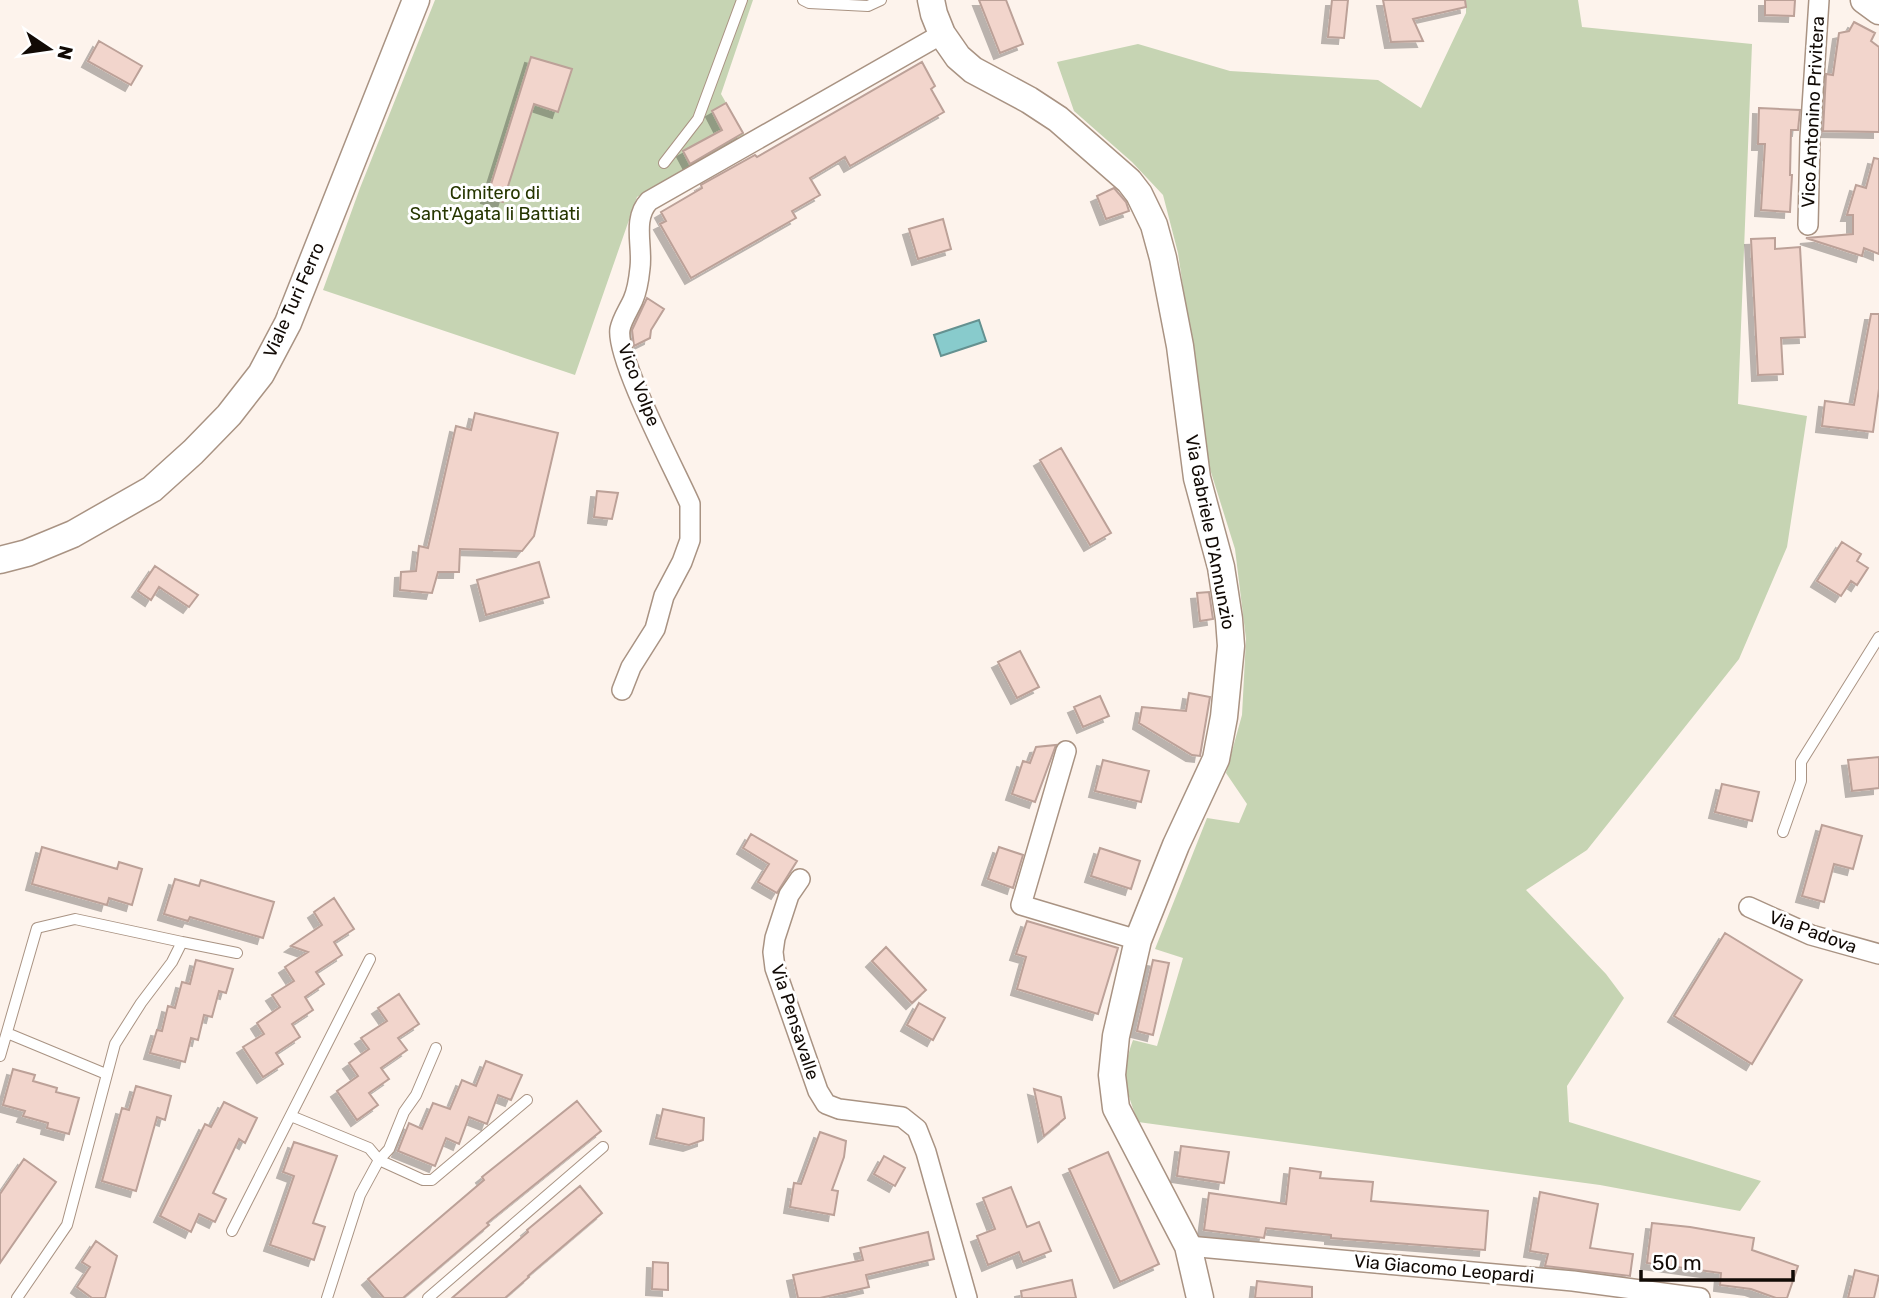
<svg xmlns="http://www.w3.org/2000/svg" width="1879" height="1298" font-family="Rubik,sans-serif">
<defs>
<filter id="shadow"><feDropShadow dx="-6" dy="6" stdDeviation="0" flood-color="#0004"/></filter>
</defs>
<rect width="100%" height="100%" fill="#fdf3ec"/>
<path fill="#c6d4b3" d="M435 0H753L721 94 745 136 637 197 575 375 323 290 360 188Z
M1466 0H1578L1582 27 1752 44 1738 404 1807 416 1787 547 1739 659 1587 850 1526 890 1606 974 1624 998 1567 1086 1569 1122 1761 1181 1740 1211 1600 1185 1138 1122C1125 1087 1120 1076 1133 1040L1157 1046 1183 958 1155 949 1207 818 1239 823 1247 804 1226 773 1242 715 1246 639 1235 549 1210 469 1178 253 1163 195 1132 162 1074 111 1057 62 1138 44 1230 71 1378 80 1421 108 1466 13Z"/>
<path fill="#88cbcc" stroke="#649190" stroke-width="2" d="M979 320 986 341 941 356 934 335Z"/>
<path fill="#f2d5cc" stroke="#bca198" stroke-width="2" filter="url(#shadow)" d="M979 0H1006L1023 44 1000 53Z
M1332 0H1348L1344 38 1328 37Z
M1383 0H1465L1466 7 1413 19 1423 41 1391 42Z
M1765 0H1795L1794 16 1765 15Z
M1854 22 1875 33 1871 41 1879 47V132L1823 131 1826 74 1833 75 1839 33 1849 31Z
M99 41 142 66 131 85 88 61Z
M531 57 572 69 558 112 534 104 503 202 487 197Z
M922 62 935 86 931 89 944 112 850 166 845 157 810 178 820 195 792 211 796 218 691 278 660 224 666 221 661 212 702 188 701 185 755 155 757 157Z
M726 103 743 133 690 164 683 151 722 130 712 111Z
M1759 108 1800 110 1798 130H1791L1790 175H1792L1790 212 1761 210 1765 144H1758Z
M1874 158 1879 159V254L1864 248 1862 256 1806 238 1853 234V215H1847L1856 185 1866 188Z
M1114 188 1126 202 1129 211 1106 219 1097 196Z
M943 219 951 249 918 259 909 229Z
M1775 238V249L1800 247 1805 337 1781 338 1783 374 1758 375 1751 239Z
M647 298 664 309 651 330 650 338 634 346 632 330Z
M1871 314H1879V389L1873 432 1822 426 1825 401 1854 405Z
M475 413 558 433 534 536 522 551 460 549 459 572H438L432 593 400 590 401 572 416 571 419 546 428 548 456 426 471 430Z
M1061 448 1111 533 1090 545 1040 460Z
M597 491 618 493 612 519 594 517Z
M1842 542 1861 554 1857 561 1868 568 1857 585 1851 581 1841 596 1817 581Z
M539 562 549 597 486 615 477 580Z
M155 566 198 595 189 607 159 587 151 600 138 591Z
M1209 592 1213 619 1200 621 1197 593Z
M1020 651 1039 687 1017 698 998 662Z
M1189 693 1210 697 1200 756 1192 755 1139 723 1142 707 1186 711Z
M1100 696 1109 716 1083 727 1074 707Z
M1056 745 1035 802 1012 794 1023 761 1030 763 1036 747Z
M1879 757V788L1852 791 1848 760Z
M1103 760 1149 771 1141 802 1095 791Z
M1722 784 1759 792 1752 821 1715 812Z
M1822 825 1862 836 1853 869 1834 864 1824 902 1802 896Z
M751 834 797 861 777 893 758 882 769 864 743 848Z
M42 847 117 869 119 862 142 869 132 905 109 898 107 905 32 884Z
M999 847 1023 855 1013 888 988 879Z
M1100 848 1140 861 1131 889 1091 876Z
M175 879 199 886 201 880 274 902 263 938 190 917 188 921 164 914Z
M334 898 354 929 334 942 342 955 316 972 324 984 305 997 313 1010 292 1024 300 1037 276 1053 283 1064 263 1077 243 1047 264 1034 257 1023 280 1007 272 995 294 981 285 967 308 952 291 946 322 925 314 912Z
M1027 921 1118 948 1098 1014 1017 989 1026 957 1016 954Z
M1725 933 1802 980 1752 1064 1674 1016Z
M886 947 926 990 912 1003 872 961Z
M196 960 233 969 226 993 219 991 212 1017 204 1015 198 1040 191 1038 185 1062 150 1053 157 1030 162 1031 168 1006 175 1008 182 982 190 984Z
M1153 960 1169 963 1153 1035 1137 1031Z
M399 994 419 1024 398 1038 407 1050 381 1068 389 1079 369 1093 378 1105 357 1120 337 1091 358 1076 349 1063 369 1049 361 1038 387 1021 378 1008Z
M919 1003 945 1018 933 1040 907 1025Z
M486 1061 522 1075 511 1100 498 1095 487 1124 469 1117 459 1144 446 1138 435 1166 398 1151 409 1123 422 1129 433 1103 450 1109 462 1080 476 1086Z
M13 1069 35 1075 33 1081 57 1088 56 1092 79 1098 69 1134 47 1128 48 1123 23 1116 25 1111 3 1105Z
M136 1086 171 1096 165 1120 157 1117 136 1191 102 1181 122 1108 129 1110Z
M1034 1089 1061 1097 1065 1118 1044 1136Z
M577 1101 601 1131 487 1223 489 1225 403 1298H384L368 1279 484 1180 482 1177Z
M224 1102 257 1118 245 1143 239 1139 213 1193 226 1199 215 1222 199 1214 191 1232 160 1216 205 1124 211 1127Z
M663 1109 704 1118 703 1140 689 1145 656 1138Z
M820 1132 846 1141 844 1157 832 1190 838 1191 834 1215 790 1207 794 1183 801 1184Z
M294 1142 337 1156 313 1223 325 1227 314 1260 270 1245 294 1176 283 1172Z
M1181 1146 1229 1152 1224 1183 1177 1176Z
M1108 1152 1159 1264 1120 1282 1069 1169Z
M884 1156 905 1168 895 1186 874 1174Z
M24 1159 56 1182 0 1263V1194Z
M1290 1168 1321 1172 1320 1178 1373 1182 1371 1201 1488 1211 1485 1250 1331 1238V1235L1266 1228 1264 1238 1204 1230 1209 1193 1286 1204Z
M580 1186 602 1213 528 1276 529 1277 505 1298H452L528 1232 527 1230Z
M1011 1187 1027 1227 1039 1222 1051 1251 1023 1262 1019 1252 988 1265 977 1236 995 1229 983 1198Z
M1540 1192 1598 1204 1590 1248 1633 1254 1630 1276 1545 1266 1548 1254 1530 1251Z
M1652 1223 1690 1227 1754 1238 1752 1250 1798 1266 1787 1298H1776L1751 1289 1720 1285 1721 1273 1647 1263Z
M928 1232 934 1259 866 1275 869 1287 820 1298H798L793 1275 863 1260 860 1248Z
M96 1241 117 1256 105 1298H92L77 1287 90 1267 82 1262Z
M653 1262 668 1263V1290L652 1289Z
M1855 1270 1879 1276 1874 1298H1848Z
M1072 1280 1076 1298H1022L1021 1291Z
M1257 1281 1312 1287V1298H1255Z"/>
<g fill="none" stroke-linecap="round" stroke-linejoin="round">
<g stroke="#a99383" stroke-width="12">
<path id="lane" d="M803 0 809 3 868 6 881 0
M664 163 698 119 742 0
M1783 832 1801 781V762L1879 637
M7 1033 106 1074
M436 1048 416 1095 404 1112 389 1149 379 1160 423 1180H432L527 1100
M0 1056 37 928 75 919 182 942
M291 1116 369 1148 379 1160 360 1195 327 1298
M232 1231 370 959
M17 1298 67 1225 115 1044 141 1003 172 962 182 942 237 953
M428 1298 603 1147"/>
</g>
<g stroke="#a99383" stroke-width="22">
<path id="street" d="M1808 225 1810 138 1819 0
M622 690 631 667 655 629 664 596 682 562 690 540V504C676 472 615 357 620 329 622 319 629 309 633 300 637 291 639 278 640 268 643 246 632 219 649 201L942 34
M1066 751 1021 905 1138 940
M800 879 789 895 775 938 773 952 775 968 818 1091 826 1104 839 1109 902 1117 917 1129 926 1152 967 1298
M1749 907 1811 935 1879 954
M1188 1246 1573 1281 1700 1298"/>
</g>
<g stroke="#a99383" stroke-width="29">
<path id="secondary" d="M931 0 934 14 942 34 958 57 973 70 1029 100 1058 119 1129 181 1139 194 1154 225 1163 258 1180 346 1197 478 1221 567 1229 619 1231 646 1224 717 1216 759 1176 845 1138 940 1116 1036 1112 1075 1116 1108 1188 1246 1200 1298
M1864 0 1879 11
M0 560 27 553 73 534 152 489 193 452 229 415 261 374 288 323 416 0"/>
</g>
<use href="#lane" stroke="#fff" stroke-width="10"/>
<use href="#street" stroke="#fff" stroke-width="19"/>
<use href="#secondary" stroke="#fff" stroke-width="26"/>
</g>
<g text-anchor="middle" dominant-baseline="central" stroke-width="6" stroke-linejoin="round" paint-order="stroke">
<g font-size="18" fill="#110a05" stroke="#fff">
<text transform="translate(1813 112) rotate(-87)">Vico Antonino Privitera</text>
<text transform="translate(294 300) rotate(-66)">Viale Turi Ferro</text>
<text transform="translate(639 385) rotate(69)">Vico Volpe</text>
<text transform="translate(1210 532) rotate(79)">Via Gabriele D'Annunzio</text>
<text transform="translate(1813 932) rotate(20)">Via Padova</text>
<text transform="translate(795 1022) rotate(72)">Via Pensavalle</text>
<text transform="translate(1444 1269) rotate(5)">Via Giacomo Leopardi</text>
</g>
<g font-size="18" fill="#263600" stroke="#fff">
<text x="495" y="193">Cimitero di<tspan x="495" dy="21">Sant'Agata li Battiati</tspan></text>
</g>
</g>
<g transform="translate(49 49) rotate(103)" stroke="#ffffff" stroke-width="5" paint-order="stroke">
<path d="M0-5L12 26L0 18L-12 26Z" fill="#110a05"/>
<text y="-10" font-size="19" font-weight="bold" text-anchor="middle" fill="#110a05">N</text>
</g>
<path d="M1641 1270v10h152v-10" fill="none" stroke="#110a05" stroke-width="3.5"/>
<text x="1652" y="1270" font-size="21" fill="#110a05" stroke="#ffffff" stroke-width="5" paint-order="stroke">50 m</text>
</svg>
